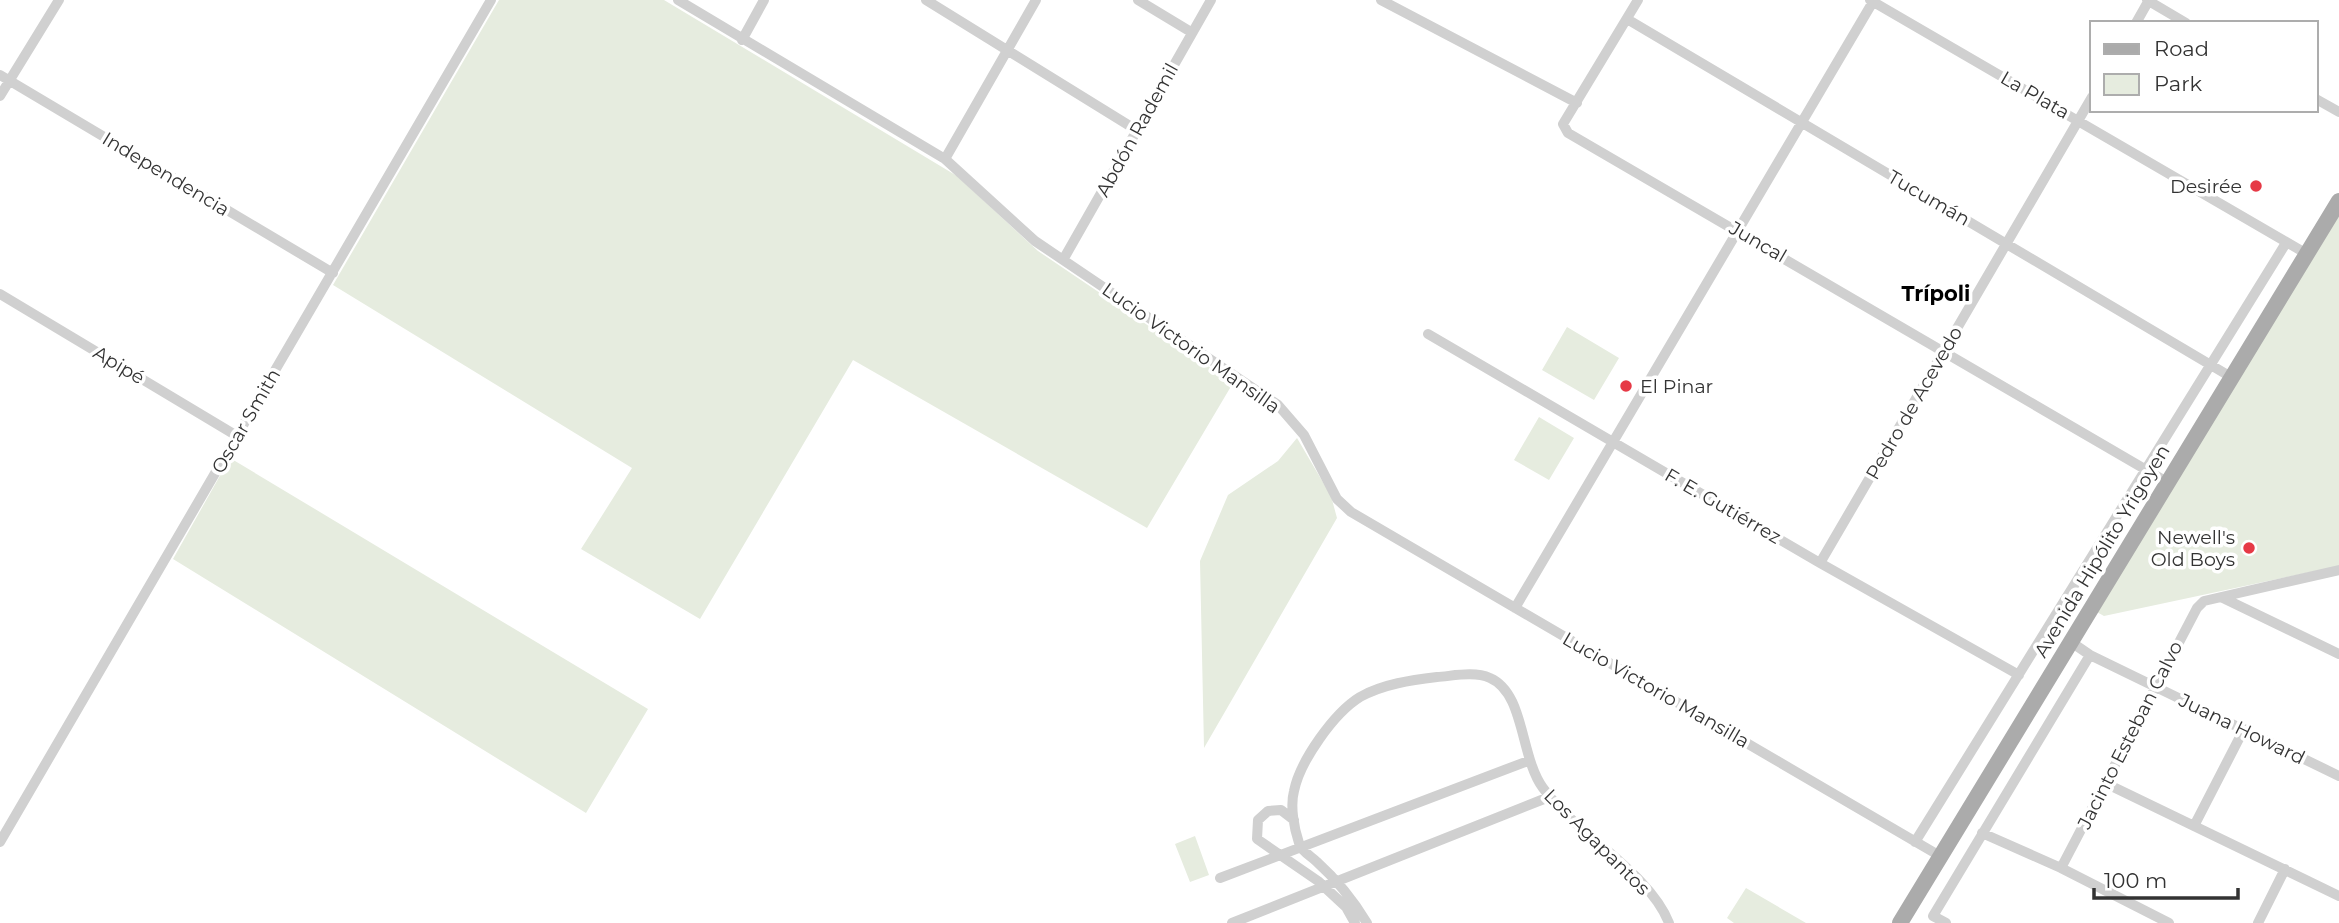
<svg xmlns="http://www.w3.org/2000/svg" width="2339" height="923" font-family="Montserrat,sans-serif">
<rect width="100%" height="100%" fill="#fff"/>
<path fill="#e6ecdf" d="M499 0H664L957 176 1038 251 1233 383 1147 528 853 360 700 619 581 549 632 468 333 285Z
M2339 213V566L2104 616 2095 611Z
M1567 327 1619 358 1594 400 1542 370Z
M1539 417 1574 438 1549 480 1514 460Z
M1297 438 1331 496 1337 518 1204 748 1200 561 1228 495 1278 461Z
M230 458 648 709 586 813 173 559Z
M1195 836 1209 875 1190 882 1175 844Z
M1746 888 1806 923H1734L1727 918Z"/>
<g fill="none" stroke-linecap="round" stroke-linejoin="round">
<path stroke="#d0d0d0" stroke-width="10" d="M678 0 945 159 1035 241 1278 405 1304 435 1337 499 1351 512 1940 856
M926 0 1138 131
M1138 0 1191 32
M1381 0 1577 103
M1638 0 1563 124 1568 133 2167 482
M1870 0 2307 254
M2147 0 2186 23
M1627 19 2231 377
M2136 23 2149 0
M742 40 764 0
M0 75 333 273
M0 96 59 0
M2316 99 2339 112
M945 159 1036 0
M1063 260 1211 0
M0 294 237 436
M1428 334 1820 563 2019 675
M1820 563 2092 97
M2223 598 2339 654
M1515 608 1874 0
M2071 642 2090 655 2339 776
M2105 783 2339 896
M1294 820 1281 810 1268 811 1258 820 1257 839 1318 881 1346 907 1355 923
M2194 826 2244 729
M1982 833 2061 868 2169 923
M0 842 491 0
M1915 842 2286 243
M2061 868 2197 608 2204 601 2339 570
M1220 878 1528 761
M1232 923 1549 797
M1367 923C1353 900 1337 880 1317 862 1311 856 1301 851 1299 843 1294 828 1290 806 1294 791 1300 761 1334 713 1360 697 1383 684 1412 680 1437 677 1453 676 1474 671 1490 678 1525 693 1520 757 1543 788 1578 836 1649 872 1669 923
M1946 923 1933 916 2090 655
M2258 923 2285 869"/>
<path stroke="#ababab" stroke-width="16" d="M1900 923 2339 201"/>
</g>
<g fill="#e63946" stroke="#fff" stroke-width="2.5">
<circle cx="2256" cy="186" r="7"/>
<circle cx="1626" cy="386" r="7"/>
<circle cx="2249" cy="548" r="7"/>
</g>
<g text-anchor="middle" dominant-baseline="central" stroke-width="7" stroke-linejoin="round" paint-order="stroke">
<g font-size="19" fill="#333" stroke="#fff">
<text transform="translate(2035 95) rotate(30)">La Plata</text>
<text transform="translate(1137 130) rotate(-61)">Abdón Rademil</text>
<text transform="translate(166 174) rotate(31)">Independencia</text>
<text transform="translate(1929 198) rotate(30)">Tucumán</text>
<text transform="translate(1758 242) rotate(30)">Juncal</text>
<text transform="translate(1191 348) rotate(35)">Lucio Victorio Mansilla</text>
<text transform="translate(119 365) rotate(31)">Apipé</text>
<text transform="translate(1914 403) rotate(-60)">Pedro de Acevedo</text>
<text transform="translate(246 421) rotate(-60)">Oscar Smith</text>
<text transform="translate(1723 506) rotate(30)">F. E. Gutiérrez</text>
<text transform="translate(2102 551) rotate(-59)">Avenida Hipólito Yrigoyen</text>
<text transform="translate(1656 690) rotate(30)">Lucio Victorio Mansilla</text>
<text transform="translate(2242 729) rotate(26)">Juana Howard</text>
<text transform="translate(2130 735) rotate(-63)">Jacinto Esteban Calvo</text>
<text transform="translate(1597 842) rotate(45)">Los Agapantos</text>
</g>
<g font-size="19" fill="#333" stroke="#fff" text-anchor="end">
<text x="2242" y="186">Desirée</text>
<text x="1640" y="386" text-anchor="start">El Pinar</text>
<text x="2235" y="537">Newell's<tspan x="2235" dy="22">Old Boys</tspan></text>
</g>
<g font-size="21" font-weight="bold" fill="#000" stroke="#fff">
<text x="1936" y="293">Trípoli</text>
</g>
</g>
<rect x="2090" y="21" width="228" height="91" fill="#ffffff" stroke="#adadad" stroke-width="2"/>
<rect x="2104" y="44" width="35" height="10" fill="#ababab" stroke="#adadad" stroke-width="2"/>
<text x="2154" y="56" font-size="21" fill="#333333">Road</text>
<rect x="2104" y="74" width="35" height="21" fill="#e6ecdf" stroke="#adadad" stroke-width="2"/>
<text x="2154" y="91" font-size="21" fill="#333333">Park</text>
<path d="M2094 888v10h144v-10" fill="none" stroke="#333333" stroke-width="3.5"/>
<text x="2104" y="888" font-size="21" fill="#333333" stroke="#ffffff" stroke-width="5" paint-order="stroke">100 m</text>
</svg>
